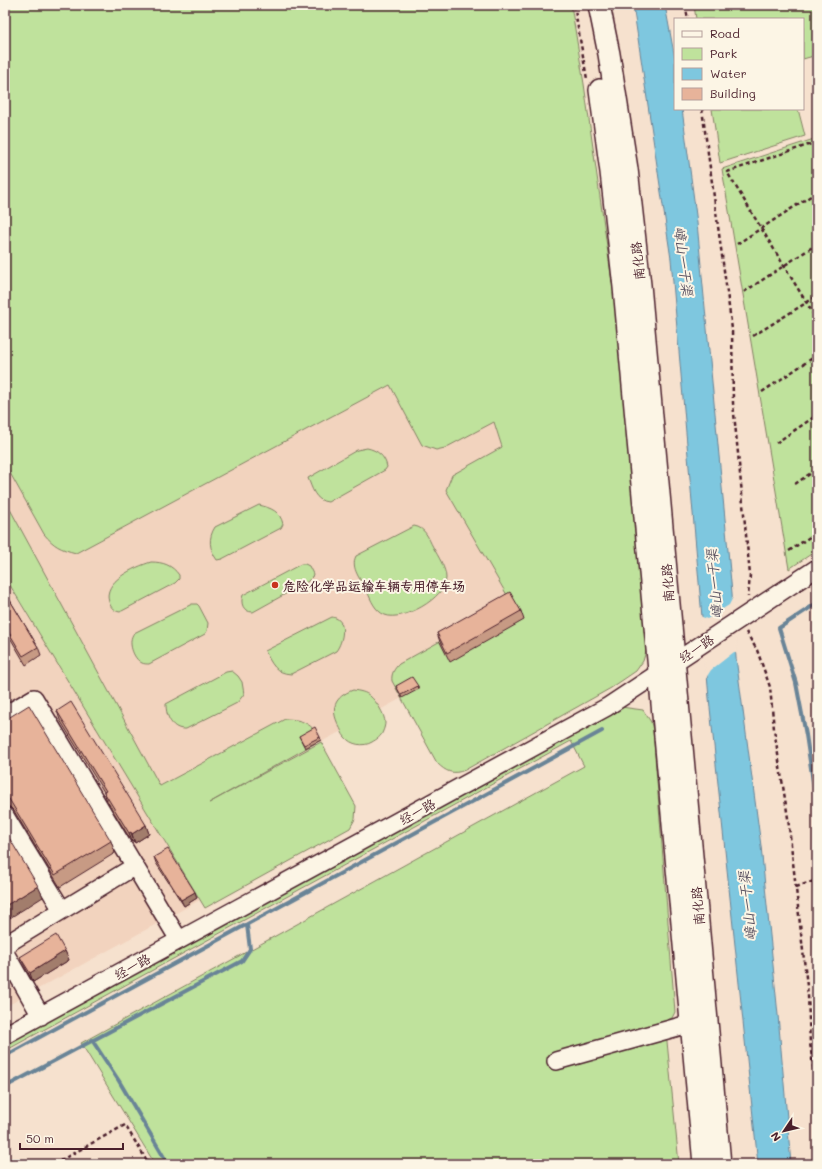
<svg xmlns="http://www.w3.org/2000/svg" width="822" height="1169" font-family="Mali,'LXGW WenKai TC',sans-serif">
<rect width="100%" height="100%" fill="#f6e1ce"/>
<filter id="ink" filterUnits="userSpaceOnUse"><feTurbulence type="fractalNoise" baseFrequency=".025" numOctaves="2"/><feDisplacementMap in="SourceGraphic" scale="8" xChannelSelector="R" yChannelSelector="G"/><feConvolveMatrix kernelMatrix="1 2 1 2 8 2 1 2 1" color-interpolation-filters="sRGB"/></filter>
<g filter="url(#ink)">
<path fill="#f2d3be" d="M423 203 556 614 158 831 200 900 5 1007V579L37 631 5 577V431Z"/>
<path fill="#bfe29c" stroke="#848064" d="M5 5H571L584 84 615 303 646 651 643 661 636 671 611 688 465 770C453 775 446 772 437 763L392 681C391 674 394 669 399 664L511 602 446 490 452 475 502 447 494 422 445 448 436 450 422 445 390 385 76 553C60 549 54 546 44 534L5 464Z
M694 5H817V55L803 59V19H696Z
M712 109H798L805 136 720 163Z
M817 138V550L789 569 722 169Z
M367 448C377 450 385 456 387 467L385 470 328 502C315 501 312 488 308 478L357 450Z
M5 500 160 786 285 719C302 719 313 724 321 740L209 803 321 742 356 806 355 819 350 828 205 908 5 577Z
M259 505C271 508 280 511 283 524L281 528 222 559 217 560C209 549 208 538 215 527Z
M414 526C426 528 428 538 433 547 438 556 446 568 446 578 446 598 402 622 385 615 375 611 371 600 367 591 361 580 350 568 356 556Z
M151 562C163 562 172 565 179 575V579L175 583 120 612C114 611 111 608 109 602 102 581 135 567 151 562Z
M301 564H305L309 566 313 574 312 577 307 582 253 612C243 612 240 603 243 595Z
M192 604H197L199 606 208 623 207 631 205 634 149 664C147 664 144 664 142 663 133 659 127 641 134 633Z
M332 617C348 619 343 642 336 651L291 674C275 673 272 664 265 651Z
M232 671 238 676 242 682 244 694 241 698 237 703 186 729C172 730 166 717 166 704L226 672Z
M353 690C359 691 366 692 370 696 376 701 385 714 385 723 385 725 384 729 383 731 381 737 377 739 372 742 364 747 351 745 345 737 342 734 341 729 339 726 330 709 334 697 353 690Z
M621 707 643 710 651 722 653 730 675 1012 672 1018 665 1021 679 1164H155L81 1043 584 766 571 741 5 1051V1044L598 719Z"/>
<path fill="#7ec7df" stroke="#698497" d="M633 5H665L675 59V109H682L697 223 732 593 736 658 761 846 778 1015 791 1164H758L709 698 671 259Z"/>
<path fill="#f6e1ce" d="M734 595 737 654 734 652 711 670 706 678 700 616 707 619 729 605Z"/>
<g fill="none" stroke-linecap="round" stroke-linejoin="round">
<path stroke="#698497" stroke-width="4" d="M817 603 779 628 796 683 806 735 817 808
M92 1040 119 1081 168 1164
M5 1056 602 731
M5 1087 242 961 250 949 247 925"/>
<g stroke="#4a1f2b" stroke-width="20">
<path id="minor" d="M5 715 34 698 179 940
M5 816 62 910
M5 945 135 866
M5 953 41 1016
M5 1035 607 707 817 568
M556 1061 692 1023"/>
</g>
<g stroke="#4a1f2b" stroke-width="24">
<path id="major" d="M599 5 609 54 627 169 640 285 720 1164
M600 90 611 172 624 287 704 1164"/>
</g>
<path stroke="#4a1f2b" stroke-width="2.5" stroke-dasharray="4 3" stroke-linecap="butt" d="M574 5 587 79
M685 5 688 19
M702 109 732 329 733 403 750 575 748 597
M817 142 727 172 817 320
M737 244 817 192
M744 292 817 244
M753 336 817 296
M762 392 817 355
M776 443 817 415
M795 484 817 469
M789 551 817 532
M746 632 757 650 770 687 774 729 788 818 808 995 810 1043 817 1095
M796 887 817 880
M54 1164 125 1125 149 1164"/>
<use href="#minor" stroke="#fcf5e5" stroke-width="17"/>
<use href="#major" stroke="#fcf5e5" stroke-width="21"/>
</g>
<path fill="#c79a84" stroke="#4a1f2b" d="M5 592 38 647 41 655 26 665 5 629Z
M521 611 524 620 450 662 440 642 437 633Z
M396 686H418L419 689 402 698Z
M57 711 146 825 149 834 135 843 134 841 132 842 107 801 104 792 60 720Z
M5 720 111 841 115 853 60 887 14 811 10 807 5 806Z
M299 736 320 737 321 740 305 748Z
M154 857 195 892 197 898 184 906 156 863Z
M65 951 69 960 33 982 24 965 20 957Z"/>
<path fill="#a27d6c" stroke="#4a1f2b" d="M146 825 149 834 135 843 132 834Z
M131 832 134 841 132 842 129 833Z
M38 886 43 897 5 921V906Z
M195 892 197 898 184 906 181 900Z
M65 951 69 960 33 982 30 973Z"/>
<path fill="#e7b39a" stroke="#4a1f2b" d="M5 592 38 647 23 656 5 626Z
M510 592 521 611 447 653 437 633Z
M412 677 418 686 401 695 396 686Z
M71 702 146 825 132 834 131 832 129 833 104 792 106 791 57 711Z
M29 705 111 841 55 875 9 799 5 796V720Z
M315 727 320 737 304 745 299 736Z
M5 831 38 886 5 906Z
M168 849 195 892 181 900 154 857Z
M56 935 65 951 30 973 20 957Z"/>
</g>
<circle fill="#c8321e" stroke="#fcf5e5" stroke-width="1.5" cx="275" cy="585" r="4"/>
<g text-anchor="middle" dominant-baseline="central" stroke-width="4" stroke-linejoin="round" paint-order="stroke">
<g font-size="13" fill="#4a1f2b" stroke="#fcf5e5">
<text transform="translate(637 261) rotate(-96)">南化路</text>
<text transform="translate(667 583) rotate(-94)">南化路</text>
<text transform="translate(696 648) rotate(-34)">经一路</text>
<text transform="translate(417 811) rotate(-29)">经一路</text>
<text transform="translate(697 906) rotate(-95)">南化路</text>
<text transform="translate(132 966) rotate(-29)">经一路</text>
</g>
<g font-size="13" font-weight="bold" fill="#4a1f2b" stroke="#fcf5e5" text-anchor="start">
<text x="283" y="585">危险化学品运输车辆专用停车场</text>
</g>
<g font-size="14" font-style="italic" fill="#5a5161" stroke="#fcf5e5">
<text transform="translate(684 261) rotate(83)">嶂山一干渠</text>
<text transform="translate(714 584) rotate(-95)">嶂山一干渠</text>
<text transform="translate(747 906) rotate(-96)">嶂山一干渠</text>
</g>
</g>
<rect width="822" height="1169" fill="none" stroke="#fcf5e5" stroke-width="20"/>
<rect x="10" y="10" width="802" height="1149" fill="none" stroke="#4a1f2b" stroke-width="1.5" filter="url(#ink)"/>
<rect x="674" y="18" width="130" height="92" fill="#fcf5e5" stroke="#b59f9b"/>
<rect x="682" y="31" width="20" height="6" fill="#fcf5e5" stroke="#b59f9b"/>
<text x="710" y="38" font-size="12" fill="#4a1f2b">Road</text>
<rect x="682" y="48" width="20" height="12" fill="#bfe29c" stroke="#b59f9b"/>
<text x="710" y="58" font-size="12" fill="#4a1f2b">Park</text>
<rect x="682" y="68" width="20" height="12" fill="#7ec7df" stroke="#b59f9b"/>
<text x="710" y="78" font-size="12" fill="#4a1f2b">Water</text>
<rect x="682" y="88" width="20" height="12" fill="#e7b39a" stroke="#b59f9b"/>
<text x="710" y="98" font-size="12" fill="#4a1f2b">Building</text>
<g transform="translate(784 1131) rotate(235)" stroke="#fcf5e5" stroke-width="3" paint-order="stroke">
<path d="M0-3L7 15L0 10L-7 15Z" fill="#4a1f2b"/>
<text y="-6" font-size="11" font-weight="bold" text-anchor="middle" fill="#4a1f2b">N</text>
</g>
<path d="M20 1143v6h103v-6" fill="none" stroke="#4a1f2b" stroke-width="2"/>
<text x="26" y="1143" font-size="12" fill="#4a1f2b" stroke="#fcf5e5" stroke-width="3" paint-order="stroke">50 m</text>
</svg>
